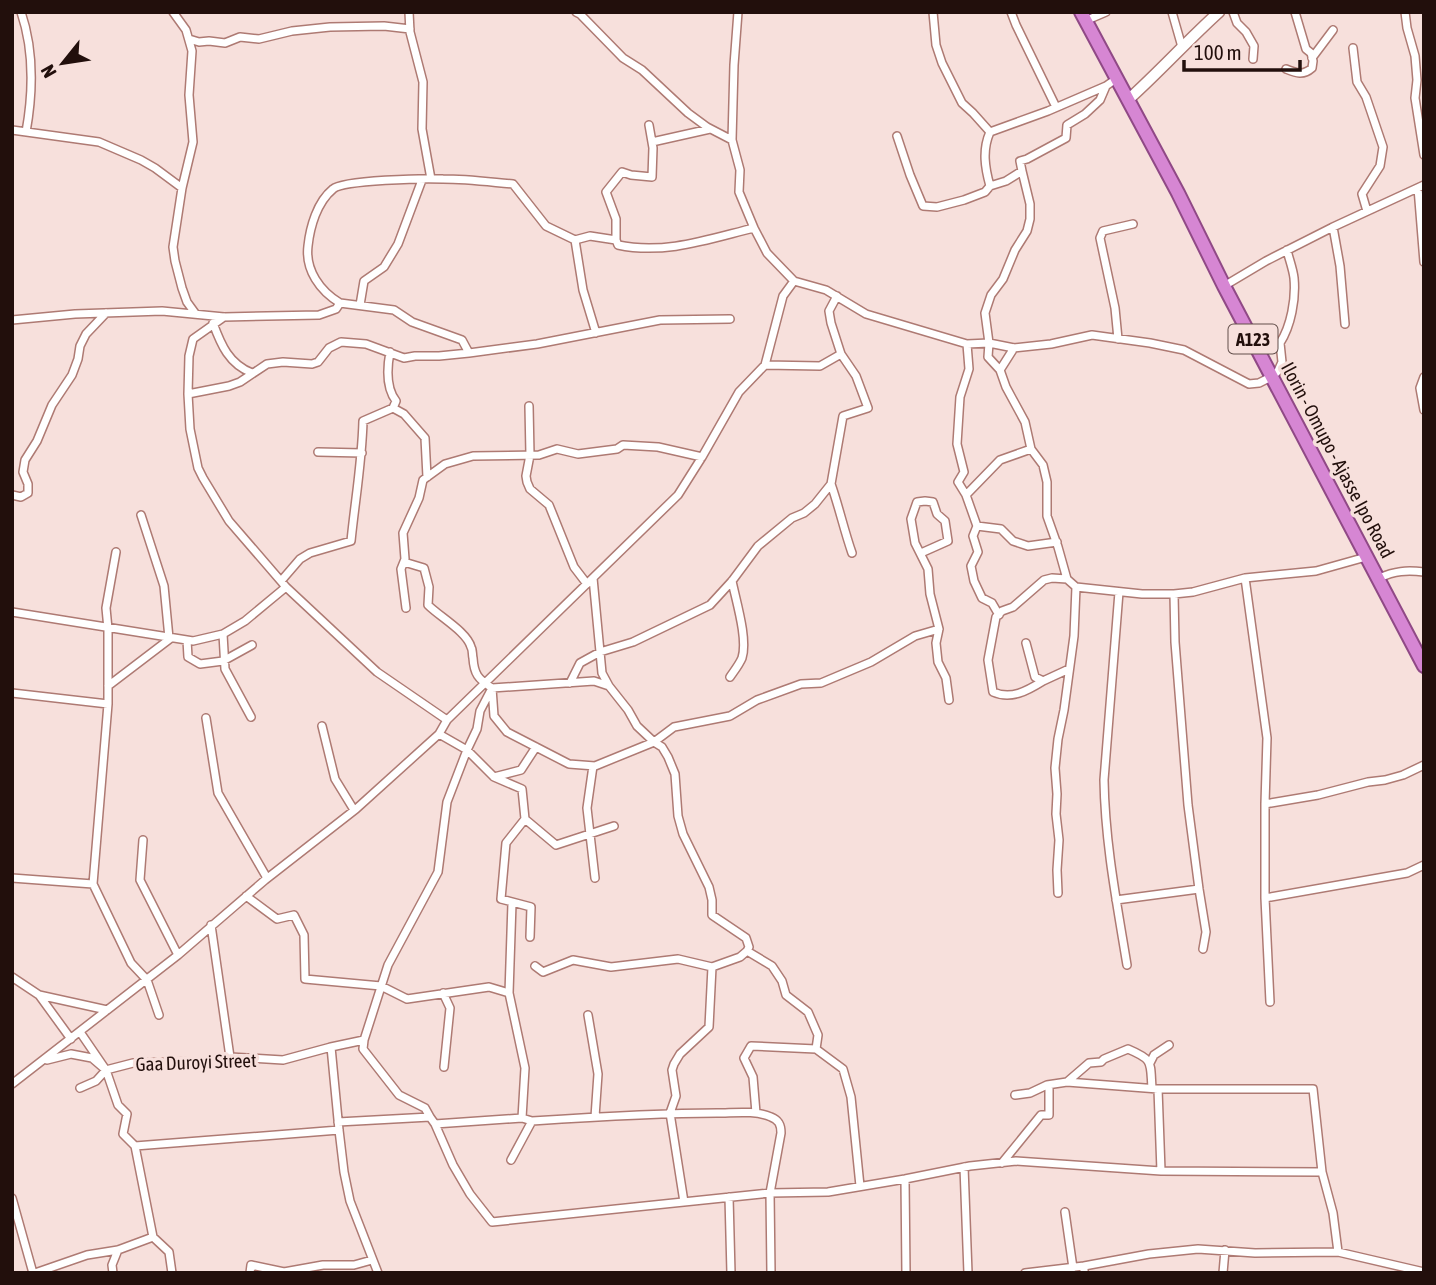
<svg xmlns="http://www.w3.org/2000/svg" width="1436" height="1285" font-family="'Asap Condensed',sans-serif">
<rect width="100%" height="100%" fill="#f7e0dc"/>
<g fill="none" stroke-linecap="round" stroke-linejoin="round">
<g stroke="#ae7a73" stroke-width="10">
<path id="minor" d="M21 12C34 50 33 93 26 132
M173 12 186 30 192 51 189 95 193 142 182 188 173 247 175 261 182 288 187 302 195 313
M409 12 410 32 423 82 422 129 431 179
M576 12 580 14 623 58 642 70 688 113 707 127 732 140
M738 12 734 65 732 140 740 170 739 192 754 228 767 253 794 281 826 290 866 314 967 344 989 343 1014 348 1051 344 1092 335 1150 343 1184 350 1249 384 1259 383 1273 376 1278 371 1282 362 1280 343C1291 326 1296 299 1294 278 1293 269 1289 259 1287 250
M933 12 936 45 942 63 962 103 973 113 990 132
M1011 12 1016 25 1056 107
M1172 12 1182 47
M1233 12 1237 23 1246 32 1254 46 1253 59
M1405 12 1407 28 1415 56 1417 80 1415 98 1424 155
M1085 21 1106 12
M189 39 199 42 209 41 225 43 240 37 259 39 292 31 330 27 384 26 410 29
M1353 48 1357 82 1366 97 1383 147 1380 166 1362 194 1367 211
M1312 58 1333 30
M1286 69C1296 73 1303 76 1312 68L1313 61 1311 53 1306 49 1295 12
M12 130 99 142 141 160 155 168 182 188
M897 136 910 175 923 206 937 207 964 200 985 192 990 186 1006 181 1022 171 1020 161 1027 159 1066 138 1067 125 1085 114 1100 100 1106 86 1116 79
M652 142 710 129
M1022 171 1030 204V219L1027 231 1015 250 1003 279 991 295 985 313 989 343 988 357 1000 370 1006 387 1025 422 1031 449 1043 465 1047 482V516L1058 547 1067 579
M990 186C985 168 982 150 990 132L1048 111 1106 86
M1418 188 1424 262
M1333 227 1340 266 1345 324
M575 240 583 290 596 333
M616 240V219L606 192 622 172 631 175 652 177 653 148 649 125
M1224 286 1266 261 1333 227 1424 185
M360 305 364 281 384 267 398 244 422 180
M224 317 193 339 189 356 188 394 190 429 198 468 203 478 229 521 286 587 377 672 447 720
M730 319 660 320 537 344 469 353 462 340 412 322 394 310 340 303C320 291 305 270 308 246 310 227 317 202 333 189 343 180 426 178 443 179 467 179 490 182 513 184L546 226 575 240 590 236 616 240 618 245C665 255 709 239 754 228
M12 320 75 314 162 311 224 317 319 315 336 309 340 303
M213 323C221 345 229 364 252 373
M1118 339 1115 308 1100 238 1103 231 1133 224
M765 365 820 366 841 354
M1000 370 1014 348
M1424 377 1420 388 1424 410
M188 394 229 386 240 382 267 364 283 362 312 364 318 362 329 348 341 342 366 344 404 358 415 356H439L469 353
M529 406 530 455 526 476 527 482 530 489 549 505 574 567 587 584
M393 408 404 414 425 438 427 477
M318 452 362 453
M831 484C839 507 844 530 852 553
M12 495 21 497 28 493V484L23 472 25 460 37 441 52 405 72 375 78 359 80 346 86 334 106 313
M966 495 958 482 964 472 957 444 960 397 969 369 967 344
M141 515 164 586 169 638
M977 526 1001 529 1013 541 1028 546 1057 542
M116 552 106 608 108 629V704L93 884 131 963 147 980 159 1015
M921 553 948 541 945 521 937 514 933 502 925 501 917 502 911 519 915 543 928 569 930 594 939 629 936 643 938 662 946 678 949 700
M593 578 602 673 609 686 628 710 637 726 654 742 662 747 668 757 675 774 678 816 683 834 709 887 712 900V915L746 938 749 947 747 951 772 966 782 981 786 995 808 1012 818 1035 816 1049 843 1069 851 1097 860 1186
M1245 578 1267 738 1265 804V898L1407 873 1424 865
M1379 578C1395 571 1406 570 1424 572
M281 581 300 559 310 553 351 541C355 501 362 462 363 421L393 408 396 401C386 388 387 368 390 352
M1119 592 1104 780C1105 843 1117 904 1127 965
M1174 594 1175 642 1188 805 1199 889 1206 932 1203 949
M406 608 401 569 405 559 403 533 419 498 423 480 445 464 473 456 539 455 557 449 578 454 617 449 623 445 658 447 702 457
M12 612 193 641 223 634 245 621 286 587
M999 615 992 603 982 598 974 581 971 566 978 552 973 536 977 526 966 495 1000 460 1031 449
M223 634 225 669 251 717
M187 640 188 657 200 664 223 661 252 645
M1026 643 1035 677 1043 681 1069 669
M730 677C734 671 739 665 742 658 748 639 736 601 732 581
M1043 681C1027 691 1011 700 993 692L988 660 996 617 1002 611 1013 607 1044 580 1052 578 1067 579 1076 587 1142 594H1174L1193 592 1245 578 1316 571 1366 557
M570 683 580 663 600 652 633 642 710 605 732 581 758 546 792 518 804 513 815 504 831 484 843 416 868 408 856 376 841 354 831 323 829 311 837 296
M108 686 171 638
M609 686 594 681 492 688 494 716 507 732 569 764 595 766 654 742 674 727 730 716 757 700 801 684 821 683 871 662 915 636 939 629
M12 693 108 704
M206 718 218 793 267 878
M322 726 335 779 354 810
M439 734 467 750 494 777 521 770 536 747
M593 766 587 808 595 878
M494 777 522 789 525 819 556 845 614 826
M1265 804 1318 795 1368 782 1385 780 1403 775 1424 765
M525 819 506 843 501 899 531 907 530 937
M143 840 140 880 178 955
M12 878 93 884
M1058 893 1057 870 1059 840 1056 814 1057 794 1055 768 1058 739 1064 710 1074 636 1076 587
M246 896 277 919 294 915 304 935 305 979 381 986 407 999 489 987 509 993
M1265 898 1270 1002
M1116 900 1199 889
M512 903 509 993 525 1068 522 1118
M211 925 230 1057
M535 966 543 972 573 960 611 967 678 959 712 967 740 957 747 951
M12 977 39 995 107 1010
M443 993 450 1008 444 1067
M39 995 71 1039
M588 1015 598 1074 595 1117
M80 1032 106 1070 118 1105 127 1114 123 1134 135 1146 153 1237 169 1252 172 1273
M364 1040 363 1049 399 1095 425 1108 430 1117
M47 1060 71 1054 92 1058 106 1070 96 1081 80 1088
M1150 1063 1154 1055 1169 1045
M106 1070 133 1063 215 1061 230 1057 283 1060 331 1047
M1067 1082 1089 1063 1101 1062 1104 1059 1128 1049C1154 1060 1150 1062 1152 1088
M12 1084 178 955 265 880 356 809 439 734 447 720 678 495 702 457 739 392 765 365 783 296 794 281
M1158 1089 1161 1171
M1015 1095 1030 1093 1047 1085 1067 1082 1158 1089H1313L1322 1172
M756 1113 753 1077 744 1058 751 1046 816 1049
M532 1121C593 1117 655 1113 717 1113 734 1113 755 1110 771 1117 779 1120 781 1125 781 1133L770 1193 771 1273
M338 1122 430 1117 435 1124 522 1118 532 1121 511 1160
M435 1124 453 1165 470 1194 492 1222 770 1193 828 1192 905 1179 970 1166 1016 1161 1161 1171 1322 1172 1333 1213 1338 1252
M135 1146 339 1130
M1002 1163 1041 1115H1049V1085
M964 1167 968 1273
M905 1179 906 1273
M729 1197 731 1273
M12 1198 33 1273
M684 1202 670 1113 676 1096 672 1070 674 1064 680 1054 709 1027 712 967
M1065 1212 1073 1268
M35 1273 87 1255 118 1250 153 1237
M113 1273 112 1265 118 1250
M250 1273 251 1265 284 1272 323 1265H354L372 1260
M378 1273 350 1201 344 1172 339 1130 331 1047 364 1040 388 965 438 872 447 802 467 750 477 729 480 711 492 688C478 679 474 674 473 658 472 654 473 650 471 647 467 632 440 617 428 605L429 587 424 568 404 562
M1025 1273 1084 1266
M1084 1273V1266L1149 1254 1198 1249 1255 1253 1338 1252 1424 1272
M1223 1273 1225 1250"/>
</g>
<g stroke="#ae7a73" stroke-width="13">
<path id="tertiary" d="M1129 99C1160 71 1188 40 1219 12"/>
</g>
<g stroke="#904986" stroke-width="16">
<path id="trunk" d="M1081 12 1178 193 1224 286 1424 666"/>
</g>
<use href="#minor" stroke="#fff" stroke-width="7"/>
<use href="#tertiary" stroke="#fff" stroke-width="10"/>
<use href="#trunk" stroke="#d686d3" stroke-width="12"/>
</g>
<g text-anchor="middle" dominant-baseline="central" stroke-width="7" stroke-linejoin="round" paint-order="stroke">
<rect fill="#f7e0dc" stroke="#624e4a" stroke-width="2" x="1228.5" y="324.5" width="49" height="29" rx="5"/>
<g font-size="18" font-weight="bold" fill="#220f0c">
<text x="1253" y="339">A123</text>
</g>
<g font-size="19" fill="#220f0c" stroke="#f7e0dc">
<text transform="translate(1338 460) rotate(62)">Ilorin - Omupo - Ajasse Ipo Road</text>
<text transform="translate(196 1062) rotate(-2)">Gaa Duroyi Street</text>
</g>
</g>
<rect width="1436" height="1285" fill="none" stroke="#220f0c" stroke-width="28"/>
<g transform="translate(63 63) rotate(240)" stroke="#f7e0dc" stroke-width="5" paint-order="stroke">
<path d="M0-5L12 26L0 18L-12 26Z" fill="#220f0c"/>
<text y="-10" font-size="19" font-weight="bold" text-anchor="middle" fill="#220f0c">N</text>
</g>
<path d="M1184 60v10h116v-10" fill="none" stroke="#220f0c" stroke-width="3.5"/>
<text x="1194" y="60" font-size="21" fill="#220f0c" stroke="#f7e0dc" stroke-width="5" paint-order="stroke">100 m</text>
</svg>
